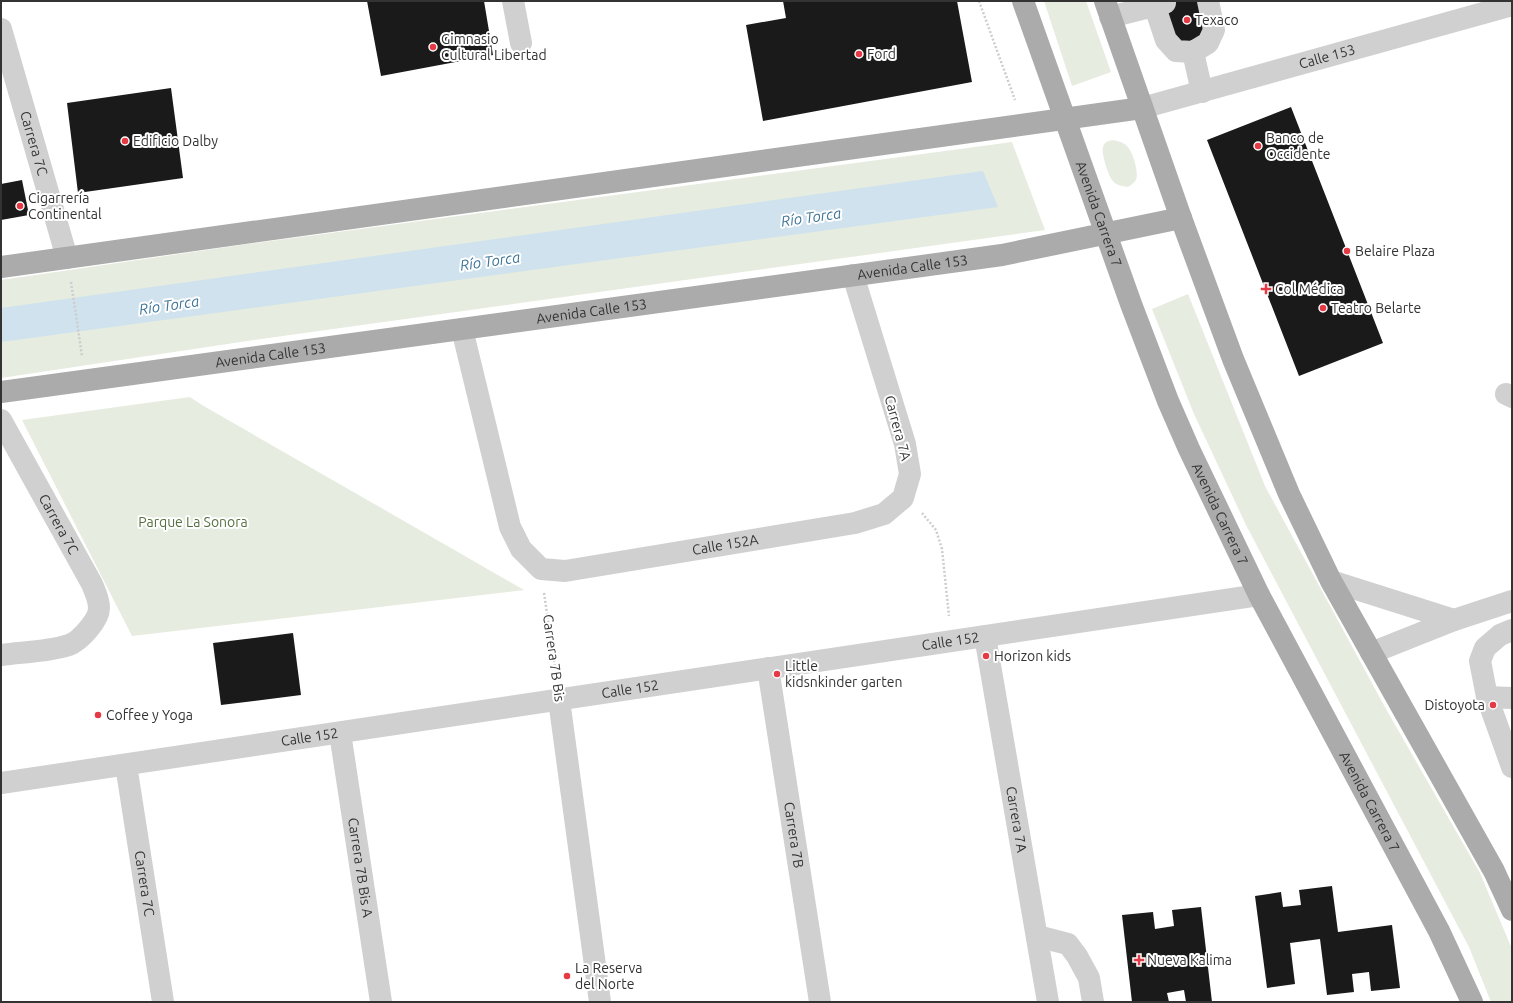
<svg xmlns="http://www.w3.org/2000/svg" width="1513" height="1003" font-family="Ubuntu,sans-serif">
<rect width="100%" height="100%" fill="#fff"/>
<path fill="#e6ecdf" d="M1044 1H1086L1111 72 1072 86Z
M1112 140C1118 141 1123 142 1127 146 1133 152 1139 172 1136 180 1134 183 1131 185 1128 187 1122 186 1115 185 1112 180 1108 174 1101 153 1103 147 1104 142 1109 141 1112 140Z
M1012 142 1045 230 254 340 1 378V280L241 245Z
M1188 294 1265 486 1386 709 1480 873 1512 949V1002H1491L1469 947 1246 525 1194 414 1152 309Z
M190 397 202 405 524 590 132 636 22 420Z"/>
<path fill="#cfe2ee" d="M983 171 998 207 1 342V308Z"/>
<path fill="#1a1a1a" d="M367 1H484L493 55 381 76Z
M783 1H957L972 82 763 121 746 25 786 18Z
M1164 1H1199L1209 38 1177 47Z
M171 88 183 178 78 193 67 103Z
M1291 107 1383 343 1299 376 1207 140Z
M22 180 29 215 1 220V184Z
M293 633 301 695 221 705 213 643Z
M1332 886 1338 932 1392 925 1400 988 1371 991 1369 972 1352 974 1354 992 1327 995 1320 939 1290 943 1295 984 1267 988 1255 896 1281 892 1283 907 1301 905 1299 890Z
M1201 907 1212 1002H1186L1184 990 1167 993 1169 1002H1132L1122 915 1153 912 1155 929 1174 926 1172 910Z"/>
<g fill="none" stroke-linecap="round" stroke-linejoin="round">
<path stroke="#cdcdcd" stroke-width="2.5" stroke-dasharray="2 2" stroke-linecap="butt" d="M979 1 1015 100
M71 282 82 356
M922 513 936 530 942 549 949 616
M544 593 556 675"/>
<g stroke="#d0d0d0" stroke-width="22">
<path d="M513 1 521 43"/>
<path d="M1153 1 1166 40 1176 51 1193 52 1208 43 1214 30 1208 1"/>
<path d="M1110 17 1165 3"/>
<path id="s1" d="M1 29 67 258"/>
<path d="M1193 52 1202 92"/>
<path id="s2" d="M1142 108 1512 5"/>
<path id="s3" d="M462 329 510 527 521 549 541 569 565 571 855 523 884 514 903 498 910 474 905 444 853 275"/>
<path d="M1506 394 1512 397"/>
<path id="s4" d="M1 420 92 584C95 592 99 599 99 608 99 620 80 641 69 645 47 652 23 652 1 655"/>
<path d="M1331 581 1454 620"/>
<path d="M1512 630 1500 635 1485 648 1480 661 1487 697 1512 767"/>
<path id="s5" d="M985 636 1048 1002"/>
<path d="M1371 653 1454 620 1512 601"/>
<path id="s6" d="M768 668 820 1002"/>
<path d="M1487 697 1512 698"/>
<path d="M559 700 600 1002"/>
<path id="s7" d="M340 733 381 1002"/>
<path id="s8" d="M126 765 163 1002"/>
<path id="s9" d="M1 783 1259 595"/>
<path d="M1037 936 1068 944 1077 956 1089 978 1093 1002"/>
</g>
<g stroke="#ababab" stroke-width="22">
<path id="s10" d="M1023 1 1131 304 1168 401 1189 449 1259 595 1439 931 1472 1002"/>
<path d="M1105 1 1181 218 1233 359 1289 494 1331 581 1494 871 1512 910"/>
<path d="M1 267 1142 108"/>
<path id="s11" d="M1 392 1002 255 1181 218"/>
</g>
</g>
<g fill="#e63946" stroke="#fff" stroke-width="1.5">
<circle cx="1187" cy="20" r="4"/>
<circle cx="433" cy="47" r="4"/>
<circle cx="859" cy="54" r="4"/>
<circle cx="125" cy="141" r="4"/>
<circle cx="1258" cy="146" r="4"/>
<circle cx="20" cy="206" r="4"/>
<circle cx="1347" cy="251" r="4"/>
<path d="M1264 283h4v4h4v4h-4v4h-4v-4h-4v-4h4z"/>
<circle cx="1323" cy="308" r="4"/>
<circle cx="986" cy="656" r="4"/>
<circle cx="777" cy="674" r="4"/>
<circle cx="1493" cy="705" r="4"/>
<circle cx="98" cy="715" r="4"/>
<path d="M1137 954h4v4h4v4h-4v4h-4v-4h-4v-4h4z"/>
<circle cx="567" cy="976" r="4"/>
</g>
<g text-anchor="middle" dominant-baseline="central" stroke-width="4" stroke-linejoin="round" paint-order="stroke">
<g font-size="14" fill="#333" stroke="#fff" text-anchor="start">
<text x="1195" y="20">Texaco</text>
<text x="441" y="39">Gimnasio<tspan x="441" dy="16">Cultural Libertad</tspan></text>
<text x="867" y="54">Ford</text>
<text x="1266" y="138">Banco de<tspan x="1266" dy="16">Occidente</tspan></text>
<text x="133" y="141">Edificio Dalby</text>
<text x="28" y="198">Cigarrería<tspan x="28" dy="16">Continental</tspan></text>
<text x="1355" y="251">Belaire Plaza</text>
<text x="1275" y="289">Col Médica</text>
<text x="1331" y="308">Teatro Belarte</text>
<text x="994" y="656">Horizon kids</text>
<text x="785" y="666">Little<tspan x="785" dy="16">kidsnkinder garten</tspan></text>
<text x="1485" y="705" text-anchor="end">Distoyota</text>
<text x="106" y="715">Coffee y Yoga</text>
<text x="1147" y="960">Nueva Kalima</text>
<text x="575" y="968">La Reserva<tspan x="575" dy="16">del Norte</tspan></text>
</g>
<g font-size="14" fill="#333" stroke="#fff">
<text stroke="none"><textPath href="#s2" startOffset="192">Calle 153</textPath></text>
<text stroke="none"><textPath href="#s1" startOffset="119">Carrera 7C</textPath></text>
<text stroke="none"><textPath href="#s10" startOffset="226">Avenida Carrera 7</textPath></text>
<text stroke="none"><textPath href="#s11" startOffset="920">Avenida Calle 153</textPath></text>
<text stroke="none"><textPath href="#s11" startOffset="596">Avenida Calle 153</textPath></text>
<text stroke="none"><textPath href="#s11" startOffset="272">Avenida Calle 153</textPath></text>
<text transform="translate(898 428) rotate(75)">Carrera 7A</text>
<text stroke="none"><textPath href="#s10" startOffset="550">Avenida Carrera 7</textPath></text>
<text stroke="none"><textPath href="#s4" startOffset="119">Carrera 7C</textPath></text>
<text stroke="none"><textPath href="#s3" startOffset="443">Calle 152A</textPath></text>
<text stroke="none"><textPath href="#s9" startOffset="960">Calle 152</textPath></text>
<text transform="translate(554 658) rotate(82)">Carrera 7B Bis</text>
<text stroke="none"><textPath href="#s9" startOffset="636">Calle 152</textPath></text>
<text stroke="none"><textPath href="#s9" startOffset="312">Calle 152</textPath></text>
<text stroke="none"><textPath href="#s10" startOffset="874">Avenida Carrera 7</textPath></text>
<text stroke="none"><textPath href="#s5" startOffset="186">Carrera 7A</textPath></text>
<text stroke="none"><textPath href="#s6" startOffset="169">Carrera 7B</textPath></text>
<text stroke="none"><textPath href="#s7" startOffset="136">Carrera 7B Bis A</textPath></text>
<text stroke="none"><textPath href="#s8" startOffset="120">Carrera 7C</textPath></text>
</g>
<g font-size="14" fill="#56703f" stroke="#fff">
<text x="193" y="522">Parque La Sonora</text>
</g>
<g font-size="15" font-style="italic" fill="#3f7597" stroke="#fff">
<text transform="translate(811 217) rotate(-8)">Río Torca</text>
<text transform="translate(490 261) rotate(-8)">Río Torca</text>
<text transform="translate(169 305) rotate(-8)">Río Torca</text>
</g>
</g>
<rect width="1513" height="1003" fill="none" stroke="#333333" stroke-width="4"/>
</svg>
